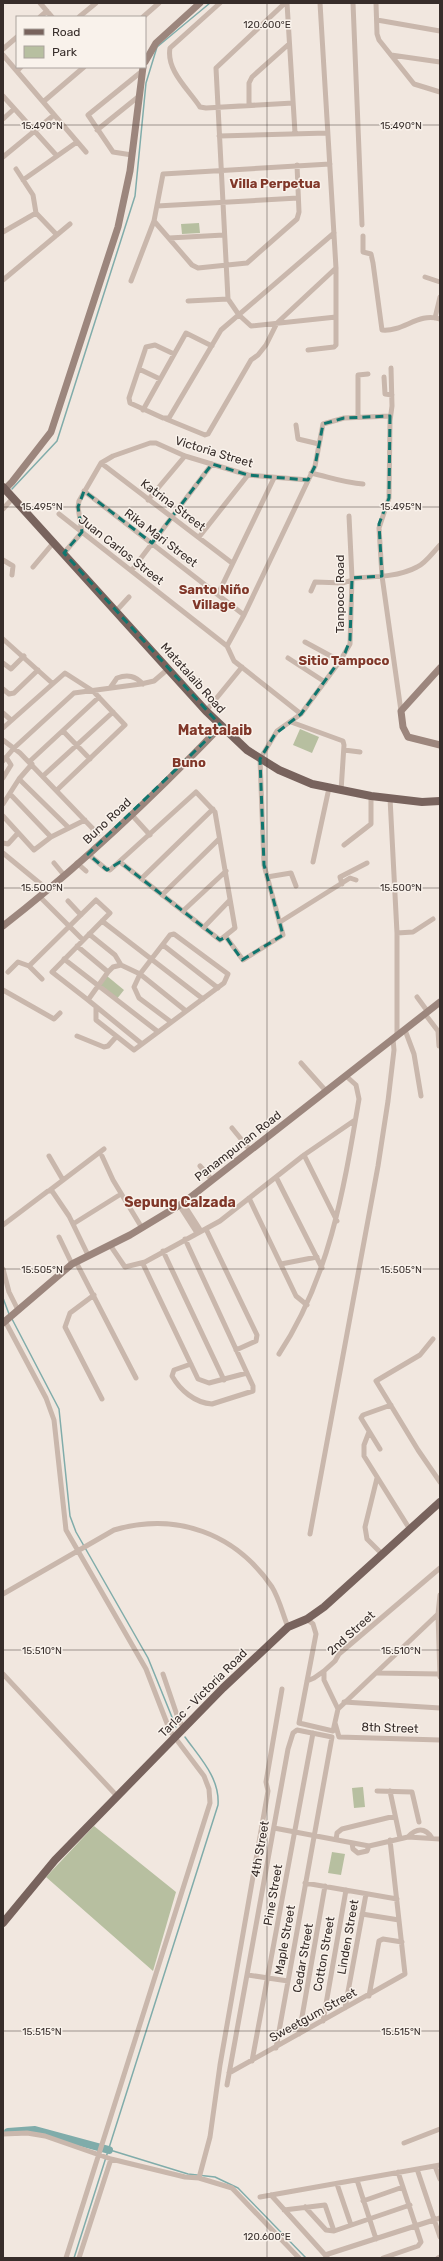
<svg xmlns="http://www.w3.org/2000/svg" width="443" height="2261" font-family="Rubik,sans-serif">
<rect width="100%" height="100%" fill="#f1e7df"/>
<path fill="#b7bfa0" d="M199 223 200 233 182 234 181 224Z
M300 729 319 737 312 753 293 745Z
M107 976 124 990 116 1000 100 986Z
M363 1787 365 1807 354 1808 352 1788Z
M94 1826 176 1892 153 1971 46 1877Z
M332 1852 345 1854 341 1875 328 1873Z"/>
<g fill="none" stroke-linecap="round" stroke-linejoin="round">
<path stroke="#80acaa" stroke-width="1.5" d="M12 489 57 441 135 196 146 83 157 47 210 3
M3 1298 9 1314
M12 1319 59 1409 70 1516 76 1532 148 1658 176 1727
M110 2150 188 2174 215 2177 238 2188 306 2258
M74 2258 218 1805C220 1778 200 1758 185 1737"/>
<path stroke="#80acaa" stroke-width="8" d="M8 2132 35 2130 109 2150"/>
<path stroke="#c9b7ac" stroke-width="5" d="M40 3 52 17
M220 3 170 48C166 70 188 89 200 107L206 108 293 103
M285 3 216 68 228 299 239 315 251 326 336 317
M287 3 295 133
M353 3 362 225
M376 3 377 34 379 40 414 84 440 92
M40 17 47 11
M79 17 96 3
M143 17 159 3
M377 20 440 31
M3 49 17 37
M3 55 86 152
M391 55 440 62
M17 71 21 67
M3 96 57 156
M43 102 84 67
M249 105V83L252 77 289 44
M3 119 14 109
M97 130 138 97
M219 136 327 133
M132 155 113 152 88 115 141 72
M3 157 54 115
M16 169 33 195 36 213 57 235
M23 180 77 142
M157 206 298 198
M154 221 192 265 198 268 247 263 297 219 299 212 297 165
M3 232 36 213
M363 236V252L371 254 373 263 382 330C404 332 418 312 440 319
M169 238 224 235
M425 277 440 282
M3 280 70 224
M131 281 154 221 163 174 330 164
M188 301 228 299
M435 318 440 297
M308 350 334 347 336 345V268L320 3
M174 354 155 345 146 347 129 398 130 403 163 418H169L221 330 334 233
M391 368 392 406 390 421 389 498 379 528 382 576 401 711
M139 369 160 379
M384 377 385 394 392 395
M143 410 186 333 212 346
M358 417V375L368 374
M166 419 205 435 208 434 251 360 258 355 266 345 277 323 336 268
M296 425 298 439 319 444
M101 463 232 563
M311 473C329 477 345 483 363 484
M84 491 244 615
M148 500 185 456
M3 509 13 498
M59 514 227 646
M199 537 248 475
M64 553 82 532 78 507 79 501 101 463 113 456 150 443H156L185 456 248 475 308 480
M3 560 13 566 12 575
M33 567 54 542
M132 570 212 464
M352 578C372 577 399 577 417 567 426 563 433 552 440 545
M311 591 315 582 343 583 352 580
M218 594 274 478
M117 610 129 597
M3 639 52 683
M305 642 340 661
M227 646 244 615 315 466 323 424 344 418 390 416
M227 646 234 661 301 714
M288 658 325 682
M3 663 11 669 24 656
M110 688 117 678C128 674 135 676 143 684
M3 689 9 694 14 693 38 670
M206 711 242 667
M3 713 11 720
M291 722 343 741 344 745 341 791
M3 728 65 673 93 691 125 725 57 790
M63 731 90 759
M3 740 20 753 98 834
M344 750 360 752
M3 761 14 748 74 693 141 684 154 681 168 669
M29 762 99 697
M43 776 113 712
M3 778 11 765 6 757
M19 779 69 828
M10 794 51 837
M390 798 397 933V1036
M3 804 19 779 32 764
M131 814 150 835
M3 816 34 850 51 837 85 820
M3 843 8 844 18 833
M344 845 371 824V796
M3 853 48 890
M88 854 106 869 110 870 196 792 215 812 235 928 220 940 120 862
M313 862 329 788
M54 863 64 875
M77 863 86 871
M267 877 291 873 296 886
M142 878 213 809
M342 884 340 877 367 863
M162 895 219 839
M40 897 83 940
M68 901 81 915
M183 911 226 871
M102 921 203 999
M280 922 350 878 356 880
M204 927 230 900
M397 933 413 932 433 919
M89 934 115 955 121 965
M226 937 243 960 283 935 264 865 260 759 277 731 301 714 340 661 350 644 352 578 349 516
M163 945 218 988
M77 946 108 972
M64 959 157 1031
M29 966 42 979
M8 972 18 962 29 966 96 900 110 913 52 972 88 1000
M3 990 54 1019 60 1013
M417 997 428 1012
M96 1007V1020L134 1050 224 983 228 974 174 934 170 935 140 974 134 987 139 998 171 1022
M425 1014 438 1031 439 1046
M405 1030 414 1054 421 1096
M77 1036 104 1047 108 1046 116 1037
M142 1044 88 1000 108 972 113 967 121 965 140 974 186 1011
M301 1063 326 1091
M232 1128 250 1150
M304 1155 337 1221
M49 1156 63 1180
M102 1156 113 1180 142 1228
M200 1166 212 1180
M276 1177 322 1268
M50 1190 104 1149
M249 1198 296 1296 307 1305
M183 1203 201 1231
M179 1205 197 1233
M73 1224 121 1194
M3 1225 48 1191H52L69 1216 88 1255
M206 1229 257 1335 256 1341 236 1350
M59 1237 72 1264
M185 1239 253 1386V1391L212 1404C195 1403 180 1390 172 1376L174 1370 191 1364
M110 1245 125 1267 145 1262 220 1221 304 1155 355 1120
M163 1251 224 1380
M76 1262 136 1378
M143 1264 198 1379 209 1383 247 1373
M281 1264 317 1257
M3 1269 9 1292 18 1310
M94 1295 70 1313 65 1327 102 1399
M5 1321 46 1398 54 1420 66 1530 146 1669 170 1731 204 1776 209 1789 210 1803 66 2258
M433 1339 420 1355 376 1381 418 1450 440 1482
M279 1354C330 1277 344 1188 359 1099L356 1085 346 1076
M369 1432 364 1445V1456L409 1528
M380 1449 361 1418 363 1415 391 1405
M377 1478 365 1527 367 1539 382 1554
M310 1534 378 1166 388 1101 394 1050 393 1039
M3 1594 114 1530C177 1512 235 1533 272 1587 279 1598 283 1615 288 1627
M440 1595 438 1614 440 1677
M307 1619 313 1624 316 1634 299 1723 333 1731 338 1709 324 1680V1671L335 1661 339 1654 440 1568
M377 1673 440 1674
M3 1674 117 1796
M163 1674 178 1718 184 1729
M307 1681 314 1678 324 1671
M344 1702 440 1708
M338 1709 438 1614
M335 1723 339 1737 440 1740
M377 1791 412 1792 419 1822
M390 1791 400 1838
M274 1828 369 1846 408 1837 440 1839
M408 1837C416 1828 425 1827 432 1838
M336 1840 337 1833 342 1829 395 1816
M352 1843 353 1849 358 1853 367 1851 369 1846
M305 1883 397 1899
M362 1914 399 1920
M248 1975 288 1981
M369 1996 379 1941 383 1939 402 1942
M345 2008 366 1894
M323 2021 346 1890
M299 2034 325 1886
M252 2061 313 1733
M229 2073 405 1974 390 1840
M227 2085 288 1749 293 1733 297 1730 332 1737 276 2048
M3 2134 27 2133 45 2136 111 2159 185 2177 199 2178 232 2188 299 2258
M404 2143 440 2129
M435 2166 440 2179
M417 2169 440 2237
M199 2178 210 2137 220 2065 268 1791 266 1782 282 1689
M357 2180 376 2239
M337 2184 351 2225
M271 2195 327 2257
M260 2197 440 2165
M363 2201 403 2187
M305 2207 326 2230 334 2231 410 2205
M284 2210 325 2205 334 2231
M325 2255 440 2218
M79 2258 111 2159
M383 2258 418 2246 421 2242 398 2172
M438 2258 440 2257"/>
<path stroke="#9c867d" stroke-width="7" d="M145 62 156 43 200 3
M3 491 12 482 51 432 118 227 130 171 143 67
M440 668 401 711 403 727 408 737 440 745
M3 926C80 866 153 797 221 726
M3 1323 72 1264 130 1235 183 1203 440 1002"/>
<path stroke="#78635d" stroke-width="8" d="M3 487 206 711 247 750 279 770 312 784 371 796 422 802 440 801
M3 1923 55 1860 223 1688 288 1627 307 1619 324 1607 440 1502"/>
</g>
<path fill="none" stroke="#0f766e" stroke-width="3" stroke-dasharray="8 5" stroke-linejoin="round" d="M390 416 389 498 379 524 382 576 352 578 350 640 345 653 301 714 275 734 260 759 264 865 283 935 242 960 226 937 220 940 120 862 107 870 88 854 221 726 64 553 82 532 78 507 84 491 152 543 212 464 248 475 308 480 315 466 323 424 344 418Z"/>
<path fill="none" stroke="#372d2a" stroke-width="1" stroke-opacity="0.45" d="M267 3V2258M3 125H440M3 507H440M3 888H440M3 1269H440M3 1650H440M3 2031H440"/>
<g text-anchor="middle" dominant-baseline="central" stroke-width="3" stroke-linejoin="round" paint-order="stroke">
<g font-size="12" fill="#372d2a" stroke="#f9f2eb">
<text transform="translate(214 452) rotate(17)">Victoria Street</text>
<text transform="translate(173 505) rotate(37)">Katrina Street</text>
<text transform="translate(161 538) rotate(37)">Rika Mari Street</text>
<text transform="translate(121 550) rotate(38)">Juan Carlos Street</text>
<text transform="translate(340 594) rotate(-90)">Tanpoco Road</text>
<text transform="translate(193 678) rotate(48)">Matatalaib Road</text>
<text transform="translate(107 821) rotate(-43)">Buno Road</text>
<text transform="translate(238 1146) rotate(-38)">Panampunan Road</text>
<text transform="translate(351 1633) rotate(-42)">2nd Street</text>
<text transform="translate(203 1693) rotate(-45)">Tarlac - Victoria Road</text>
<text transform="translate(390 1728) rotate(2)">8th Street</text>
<text transform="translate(260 1849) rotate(-80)">4th Street</text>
<text transform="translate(273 1895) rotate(-80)">Pine Street</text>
<text transform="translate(348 1937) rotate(-80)">Linden Street</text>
<text transform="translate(285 1940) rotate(-80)">Maple Street</text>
<text transform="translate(324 1954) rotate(-80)">Cotton Street</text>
<text transform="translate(303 1958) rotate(-80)">Cedar Street</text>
<text transform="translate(313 2015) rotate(-29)">Sweetgum Street</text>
</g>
<g font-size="13" font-weight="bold" fill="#803729" stroke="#f9f2eb">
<text x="275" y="183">Villa Perpetua</text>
<text x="214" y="589">Santo Niño<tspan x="214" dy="15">Village</tspan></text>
<text x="344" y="660">Sitio Tampoco</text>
<text x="189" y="762">Buno</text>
</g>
<g font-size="14" font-weight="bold" fill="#803729" stroke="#f9f2eb">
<text x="215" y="730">Matatalaib</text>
<text x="180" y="1202">Sepung Calzada</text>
</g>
</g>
<g font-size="10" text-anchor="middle" fill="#372d2a" stroke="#f9f2eb" stroke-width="3" stroke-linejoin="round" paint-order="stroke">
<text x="267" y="28">120.600°E</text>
<text x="401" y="129">15.490°N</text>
<text x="42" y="129">15.490°N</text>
<text x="401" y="510">15.495°N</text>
<text x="42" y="510">15.495°N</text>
<text x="401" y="891">15.500°N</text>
<text x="42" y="891">15.500°N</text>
<text x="42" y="1273">15.505°N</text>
<text x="401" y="1273">15.505°N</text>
<text x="401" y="1654">15.510°N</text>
<text x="42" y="1654">15.510°N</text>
<text x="42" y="2035">15.515°N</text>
<text x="401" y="2035">15.515°N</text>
<text x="267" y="2240">120.600°E</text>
</g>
<rect width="443" height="2261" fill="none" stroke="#372d2a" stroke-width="8"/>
<rect x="16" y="16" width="130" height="52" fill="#f9f2eb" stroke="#aba39e"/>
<rect x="24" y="29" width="20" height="6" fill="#78635d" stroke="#aba39e"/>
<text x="52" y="36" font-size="12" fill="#372d2a">Road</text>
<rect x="24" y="46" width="20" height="12" fill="#b7bfa0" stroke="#aba39e"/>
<text x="52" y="56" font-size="12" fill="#372d2a">Park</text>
</svg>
